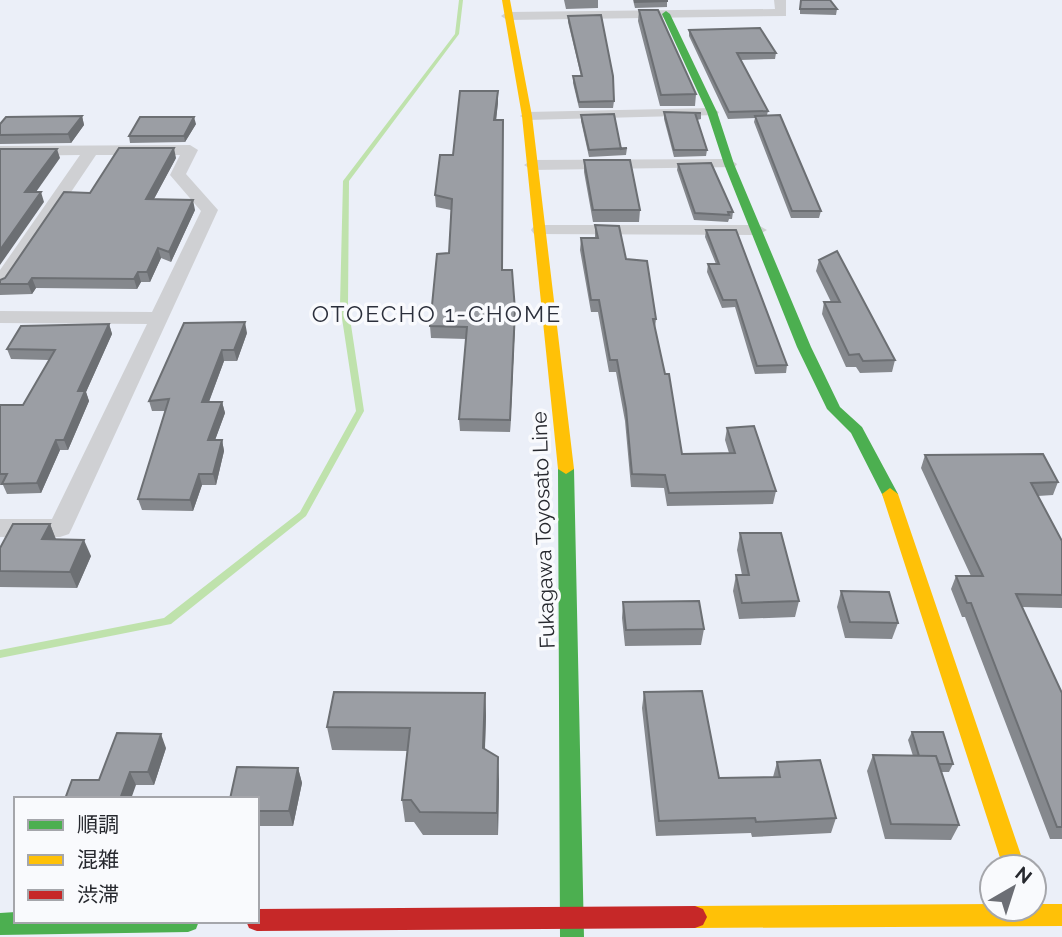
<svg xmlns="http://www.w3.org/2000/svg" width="1062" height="937" font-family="Raleway,'Noto Sans JP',sans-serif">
<rect width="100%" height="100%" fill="#ebeff8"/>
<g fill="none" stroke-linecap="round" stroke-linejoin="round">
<path fill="#bfe2ac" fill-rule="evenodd" d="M459 0H463L459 34 349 181 348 305 364 411 306 516 171 624 0 658V650L164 618 300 512 356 411 340 305 343 181 455 34Z"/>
<path fill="#cfd0d3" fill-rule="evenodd" d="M774 0H786V16L507 20 501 16 507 12 775 9Z
M712 108 719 112 717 115 527 120 520 116 527 112Z
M190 145 198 150 186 174 218 210 72 528 69 534 60 537H0V519H52L147 324 0 323V311L152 312 201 211 170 175 180 155H96L7 287 0 289V270L80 155 0 156V146Z
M729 159 737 164 735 167 532 170 524 165 532 160Z
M540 225H758L767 230 758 235 534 234 531 230 534 226Z"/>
<path fill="#4caf50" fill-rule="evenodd" d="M666 11 670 14 717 112 734 164 811 347 840 407 862 427 898 494 896 498H884L851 433 827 409 797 347 724 164 707 112 662 14Z
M566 464 574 469 584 937H560L558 469Z
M16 912V921H199L196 929 188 932 0 935V913Z"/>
<path fill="#ffc107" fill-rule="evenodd" d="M502 0H510L532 116 574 469 566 474 558 469 522 116Z
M890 488 898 494 1025 867H1003L882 494Z
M992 904V909H1034V904H1062V926L695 928 687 925 683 917 687 909 695 906Z"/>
<path fill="#c62828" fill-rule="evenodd" d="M695 906 703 909 707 917 703 925 695 928 257 931 249 928 246 921H257V909Z"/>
</g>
<path fill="#85888d" d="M564 0H598V8L566 9Z
M633 0H667V7L635 8Z
M800 0H830L837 9 836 15 800 14Z
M639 10 696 94 695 106H660L638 21Z
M568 16 614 101 613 108H579L573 83V76H581L568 22Z
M689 30 776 53 775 59 740 60 768 111 767 115 821 211 819 218H791L754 122 755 118 728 119 689 36Z
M498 102 496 120 503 270 515 322 510 432 460 431 459 419 466 339 431 338 430 326 449 253 451 210 436 207 435 195 453 155Z
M664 112 701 113V119L697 120 707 150 706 156 674 157 664 119Z
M581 115 621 149 627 148 626 155 589 157 581 121Z
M82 116 84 125 71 143 0 144V124Z
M196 124 185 142 130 143 129 136Z
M176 158 154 199 195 210 171 262 161 258 150 282H141L137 289 36 288 32 294 0 295V280L5 278 90 193Z
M584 160 640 210 639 222H593L584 172Z
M678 164 733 212 732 219H729L728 222 694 220 677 170Z
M595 225 626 259 656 319 655 328 682 454 729 453 725 440 727 428 776 491 773 504 667 506 664 488 631 487 625 421 616 372H609L598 312H591L580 250 581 238H595Z
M706 230 787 365 786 373 755 374 735 307 722 308 707 272 708 264H716L705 237Z
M819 260 895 360 892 372 860 373 856 367H846L822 314 824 302H831L816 271Z
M109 324 112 334 86 392 89 401 68 450H60L41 493 7 494 3 485H0V405H23L49 360 11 359 7 349Z
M247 333 237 361H224L209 402H222L225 413 215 440H222L224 451 216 485H202L193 511 142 510 138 499 165 411H152L149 401Z
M925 455 1058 482 1053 495 1038 496 1062 541V608L1022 607 1062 693V839H1050L965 617H962L951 589 956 576H971L921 468Z
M50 524 56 539 91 556 77 588 0 587V548Z
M740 533 799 601 795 617 739 619 733 591 736 575H742L737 550Z
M841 591 898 623 892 639 845 638 837 607Z
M623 602 704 629 701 645 625 646 622 618Z
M644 692 719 778 773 777 777 762 836 818 831 833 752 837 751 833 656 836 642 708Z
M485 693 486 716 485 749 499 780 498 835H423L414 822H405L402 800 407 751 332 750 327 727Z
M912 732 953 764 949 772H941L959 825 951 840 885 839 867 771 873 755 913 756 908 740Z
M166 748 154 785H136L99 780Z
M298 768 302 783 293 826H257V799Z"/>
<path fill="#6c6f73" d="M498 91V102L495 130 494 120Z
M82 116 84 125 71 143 68 134Z
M194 117 196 124 185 142 184 136Z
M174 148 176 158 149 208 146 199Z
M57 149 60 158 29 202 25 192Z
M41 192 44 202 0 265V250Z
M193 200 195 210 171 262 169 252Z
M158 248 161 258 150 282 147 272Z
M138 272 141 282 137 289 134 279Z
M32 278 36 288 32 294 28 284Z
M515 310V322L510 432V420Z
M245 322 247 333 237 361 234 350Z
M109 324 112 334 86 392 89 401 68 450 64 440 78 391Z
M222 350 224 361 205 412 202 402Z
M222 402 225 413 211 451 208 440Z
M56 440 60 450 41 493 37 483Z
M222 440 224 451 216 485 213 474Z
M199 474 202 485 193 511 190 500Z
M50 524 56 540 42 539Z
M84 540 91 556 77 588 70 572Z
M485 693 486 716 484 771 483 748Z
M161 734 166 748 154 785 148 772Z
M498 757 499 780 498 835 497 813Z
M298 768 302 783 293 826 289 811Z
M130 772 136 785 131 799H120Z"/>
<path fill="#9b9ea4" stroke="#6c6f73" stroke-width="2" d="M635 0H667V1L635 2Z
M801 0H830L837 9H800Z
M639 10H658L696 94 661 95Z
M601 15 613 76 614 101 579 102 573 76H582L568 16Z
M760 28 776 53H737L768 111 729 112 689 30Z
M460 91H498L494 120H503L502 270H512L515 310 510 420 459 419 467 327 430 326 437 254 449 253 452 199 435 195 440 155H453Z
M664 112 701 113H695L707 150H674Z
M614 114 621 149 627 148 589 150 581 115Z
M780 115 821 211H792L755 116Z
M82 116 68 134 0 135V124L6 117Z
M140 117H194L184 136H129Z
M119 148H174L146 199 193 200 169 252 158 248 147 272H138L134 279 32 278 28 284H0V280L5 278 64 192 90 193Z
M0 149H57L25 192H41L0 250Z
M584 160H630L640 210H593Z
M711 163 733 212H728L729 215 695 213 678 164Z
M595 225 619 226 626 259 647 261 656 319H653L665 374H669L682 454 735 453 727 428 754 426 776 491 669 493 665 475 632 474 626 409 617 360H610L599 300H591L581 238H598Z
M706 230H736L787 365 757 366 736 300H723L708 264H719Z
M837 251 895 360 863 361 859 354 849 355 824 302H840L819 260Z
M245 322 234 350H222L202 402H222L208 440H222L213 474H199L190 500 138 499 169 399 149 401 184 323Z
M109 324 78 391H85L64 440H56L37 483 2 484 7 474H0V405H23L55 350 7 349 21 326Z
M1043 454 1058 482 1031 483 1062 541V595L1016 594 1062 693V827H1057L971 603H967L956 576H983L925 455Z
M13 524H50L42 539 84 540 70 572 0 571V548Z
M740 533H781L799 601 742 603 736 575H749Z
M841 591 889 592 898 623 850 622Z
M699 601 704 629 626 630 623 602Z
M702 691 719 778 780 777 777 762 820 760 836 818 756 822 755 818 659 821 644 692Z
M334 692 485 693 483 748 498 757 497 813 420 812 411 800H402L410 728 327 727Z
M912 732H943L953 764H939L936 756H919Z
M117 733 161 734 148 772H130L120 799H65L72 780H99Z
M873 755 936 756 959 825 891 824Z
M237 767 298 768 289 811H257V799H230Z"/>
<g text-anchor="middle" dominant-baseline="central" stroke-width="7" stroke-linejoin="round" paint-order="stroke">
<g font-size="21" fill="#27292f" stroke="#f9fafd">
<text transform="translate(543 530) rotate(-92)">Fukagawa Toyosato Line</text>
</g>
<g font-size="23" letter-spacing="2" fill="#2b2f3b" stroke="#f9fafd">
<text x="437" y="313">OTOECHO 1-CHOME</text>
</g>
</g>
<rect x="14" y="797" width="245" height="126" fill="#f9fafd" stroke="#a5a6ab" stroke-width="2"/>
<rect x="28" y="820" width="35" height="10" fill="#4caf50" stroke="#a5a6ab" stroke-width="2"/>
<text x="77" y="832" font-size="21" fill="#27292f">順調</text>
<rect x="28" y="855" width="35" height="10" fill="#ffc107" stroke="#a5a6ab" stroke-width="2"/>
<text x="77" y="867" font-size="21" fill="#27292f">混雑</text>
<rect x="28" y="890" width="35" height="10" fill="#c62828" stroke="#a5a6ab" stroke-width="2"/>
<text x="77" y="902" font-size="21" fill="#27292f">渋滞</text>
<g transform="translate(1013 888) rotate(39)"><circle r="33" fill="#f9fafd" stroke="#a5a6ab" stroke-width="2"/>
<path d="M0-5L12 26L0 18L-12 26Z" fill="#6c6e75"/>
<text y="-10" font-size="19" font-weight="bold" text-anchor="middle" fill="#27292f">N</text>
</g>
</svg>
